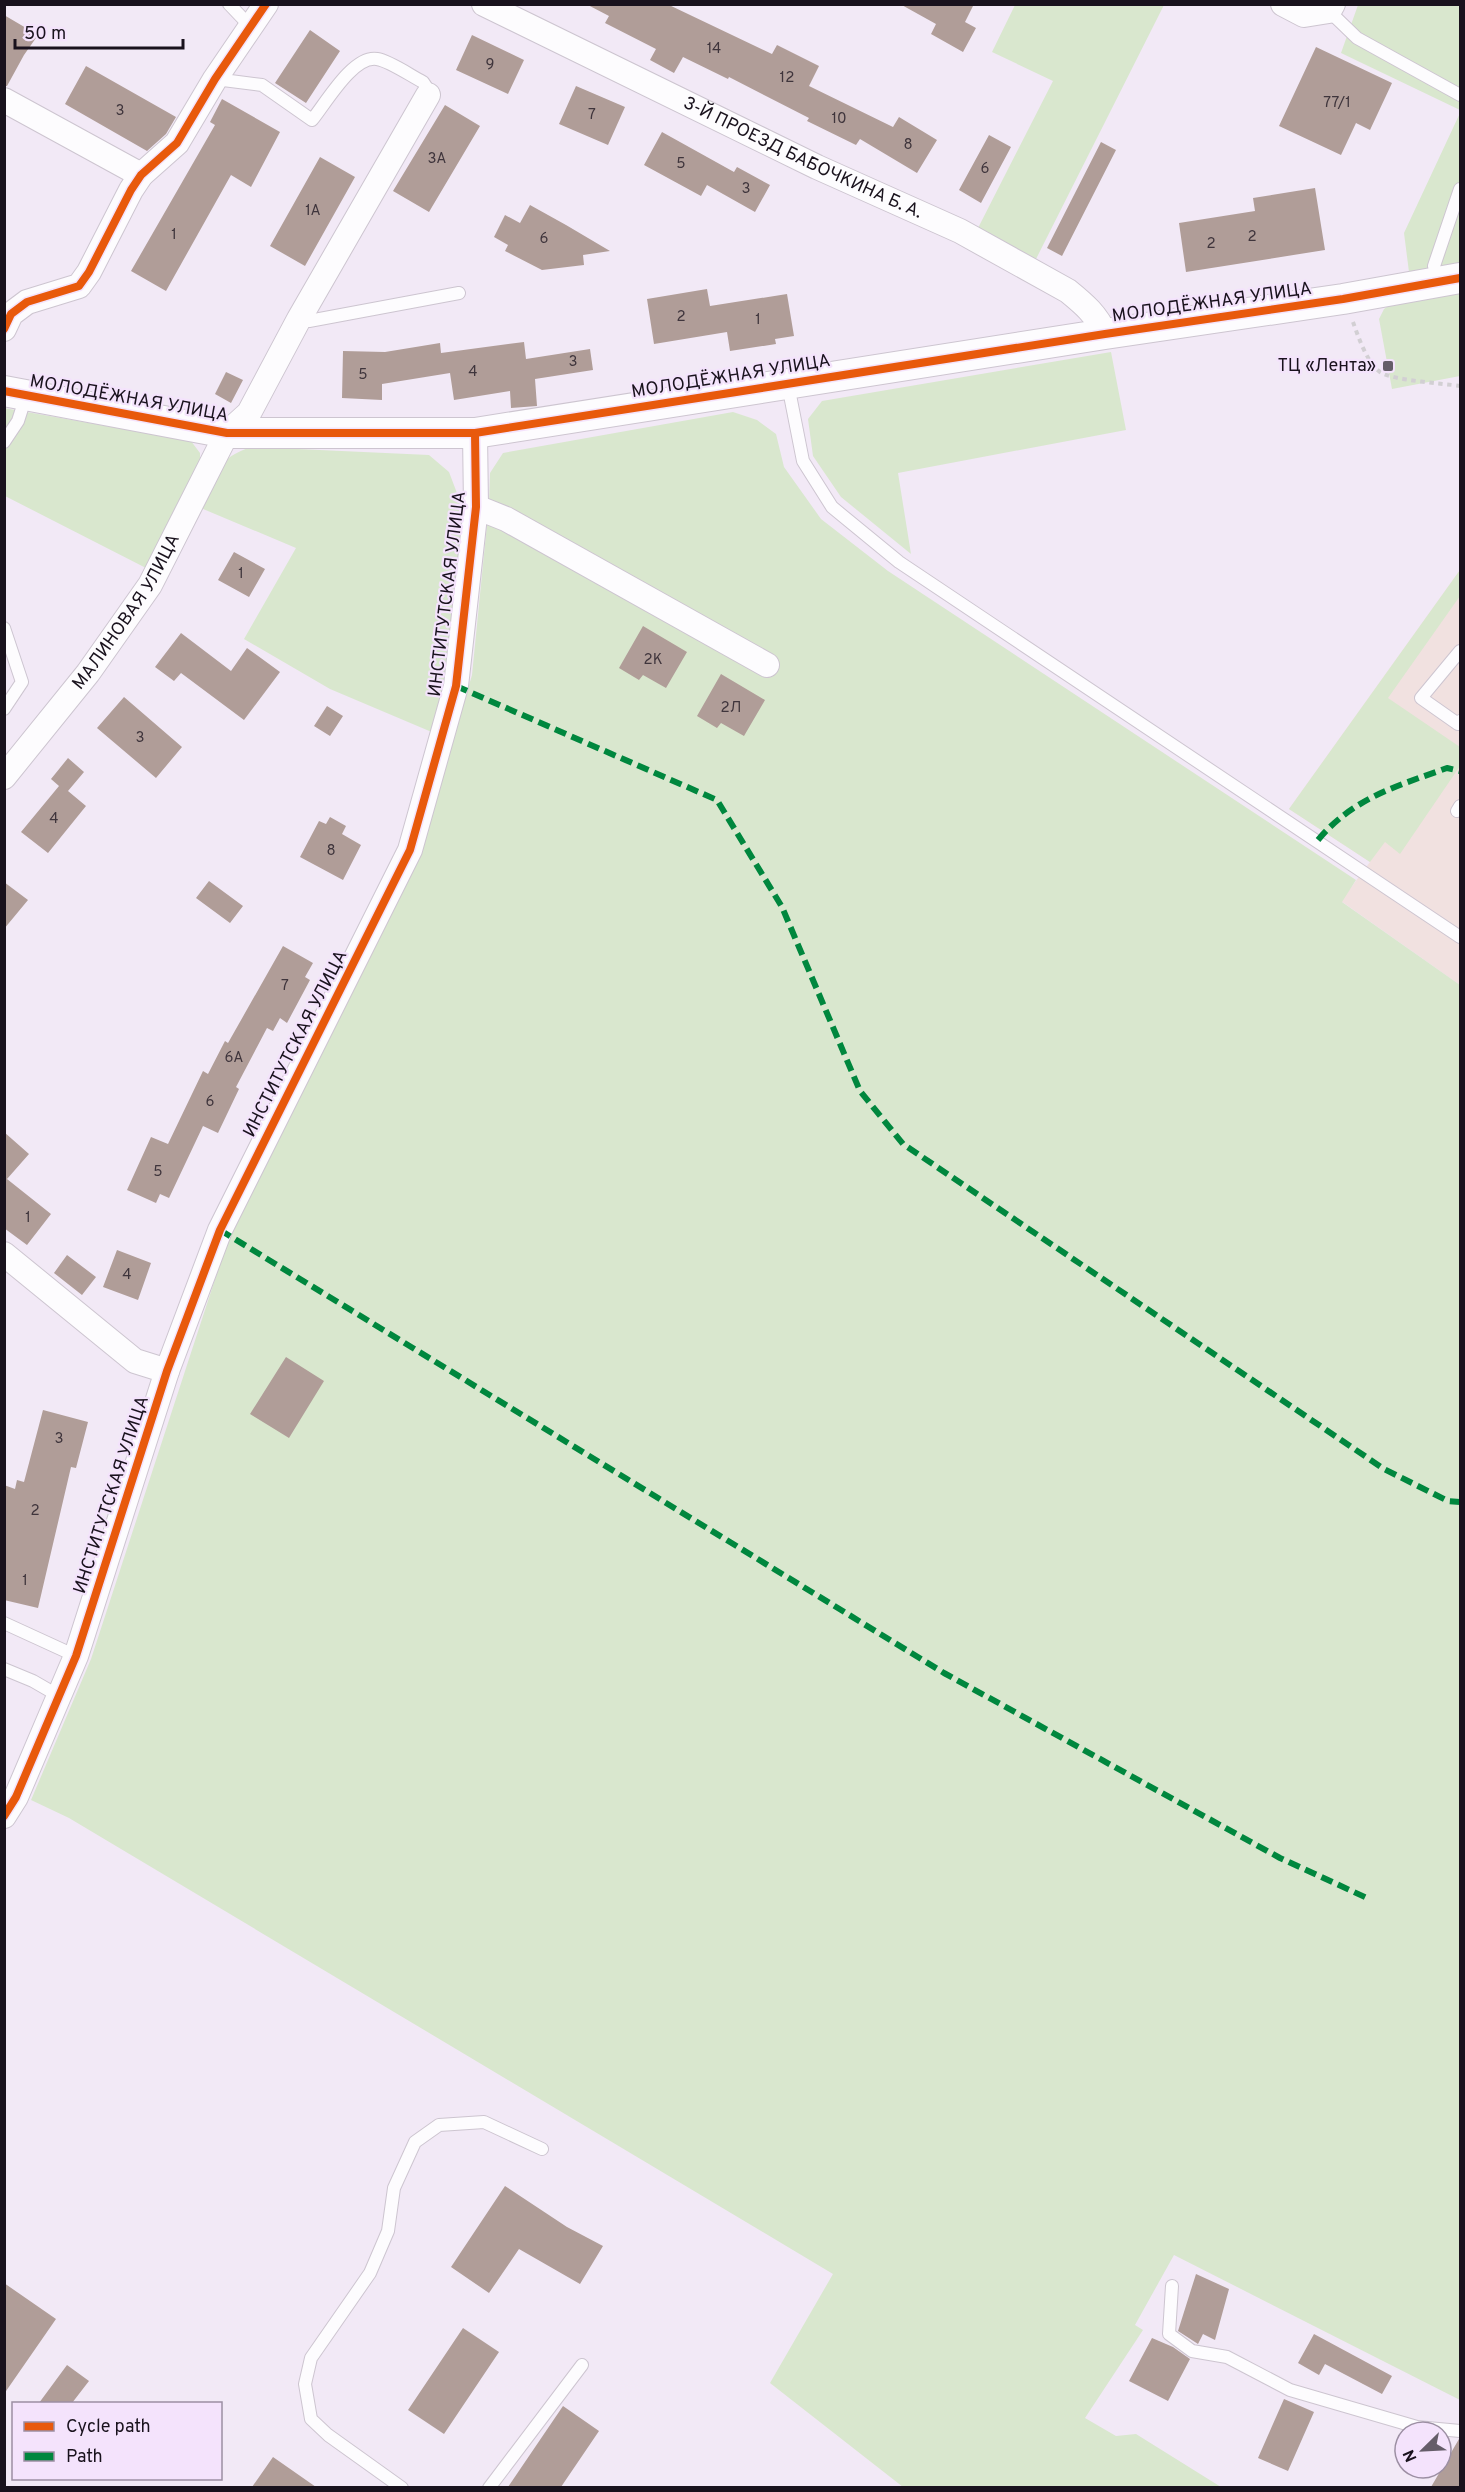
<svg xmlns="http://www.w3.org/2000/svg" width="1465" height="2492" font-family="Overpass,sans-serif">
<rect width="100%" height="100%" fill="#f2e9f6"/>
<path fill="#f1e1e0" d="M1460 570V985L1341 901 1370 862 1289 809Z"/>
<path fill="#d9e7ce" d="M1015 5H1164L1034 263 977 230 1053 81 992 52Z
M1358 5H1460V110L1341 53Z
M1460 113V264L1409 272 1404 233Z
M1460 292V376L1392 389 1379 319 1384 309 1391 304Z
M1111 352 1126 430 898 473 911 554 841 497 813 456 808 419 822 401Z
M4 408 191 441 200 453V467L146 568 5 496Z
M733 412 757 420 776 434 784 467 821 519 888 571 1356 880 1342 902 1460 985V2400L1174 2255 1135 2325 1143 2330 1085 2418 1116 2436 1136 2434 1221 2487H903L770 2383 833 2274 69 1818 31 1800 91 1659 235 1218 418 860 472 675 489 504 490 473 503 453Z
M252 447 429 455 449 472 463 509 446 685 434 733 330 689 244 639 296 548 196 506C211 478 219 456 252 447Z
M1460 570V596L1388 698 1460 747V766L1400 854 1385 842 1370 862 1289 809Z"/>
<path fill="#b09d98" d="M586 4H667L772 54 777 45 819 66 809 86 893 127 899 117 937 140 917 173 860 139 856 145 807 121 809 118 729 77 728 79 683 57 674 73 650 60 656 49 605 23 609 16Z
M900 4H974L965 22 976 28 963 52 931 34 936 24Z
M4 15 38 35 24 55 7 86H4Z
M310 30 340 51 306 103 275 83Z
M472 35 524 60 508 94 456 70Z
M1316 47 1392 83 1370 130 1356 123 1341 155 1279 126Z
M86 66 176 117 166 134 147 151 65 104Z
M576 86 625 107 608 145 559 124Z
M222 99 280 132 251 187 231 175 166 291 131 271 215 125 210 122Z
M445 105 480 126 429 212 393 191Z
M662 132 734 172 737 167 770 185 755 212 707 185 701 196 644 165Z
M989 135 1011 147 981 203 959 190Z
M1101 142 1116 150 1062 256 1047 248Z
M320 157 355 177 305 266 270 246Z
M1315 188 1325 250 1186 272 1179 223 1255 211 1253 198Z
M530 205 566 225 610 251 583 255 584 265 542 270 505 251 508 245 494 237 505 215 520 223Z
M707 289 710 306 787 294 794 336 775 339 776 344 730 351 727 332 654 344 647 299Z
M524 342 526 359 590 349 593 370 535 379 537 406 511 408 510 391 454 400 450 373 382 384V400L342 398 343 351 385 352 440 343 441 353Z
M226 372 243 380 231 403 215 394Z
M234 552 265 569 249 597 218 580Z
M643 626 687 652 666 688 643 675 639 680 619 668Z
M181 633 231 671 247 648 280 672 244 720 181 673 174 681 155 667Z
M721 674 765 700 744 736 721 723 717 728 697 716Z
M124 697 182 747 156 778 97 728Z
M327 706 343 716 330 736 314 726Z
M68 758 84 772 68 791 86 806 48 853 21 832 59 786 51 779Z
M330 817 346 826 342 834 361 845 343 880 300 857 319 821 326 824Z
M209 881 243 906 230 923 196 898Z
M4 882 28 900 4 929Z
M283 946 313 963 305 977 310 980 287 1023 280 1018 273 1031 267 1028 236 1087 239 1089 218 1133 203 1126 169 1198 160 1194 156 1203 127 1190 151 1137 168 1144 203 1071 208 1074 225 1041 228 1043Z
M4 1132 29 1154 7 1179 51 1214 27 1245 4 1228Z
M117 1250 151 1263 138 1300 103 1287Z
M67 1255 96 1277 82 1295 54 1273Z
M286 1357 324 1381 289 1438 250 1414Z
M43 1410 88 1422 76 1468 71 1467 38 1608 4 1600V1485L15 1489 17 1480 24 1482Z
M505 2186 567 2227 603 2246 580 2284 519 2249 489 2293 451 2267Z
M1196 2274 1229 2289 1215 2340 1203 2334 1198 2344 1178 2331Z
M4 2283 56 2319 4 2394Z
M463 2328 499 2352 444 2434 408 2410Z
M1314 2334 1392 2376 1382 2394 1325 2364 1319 2375 1298 2363Z
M1152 2338 1173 2347 1190 2359 1168 2401 1129 2381Z
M67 2365 89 2381 72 2403H39Z
M1284 2399 1314 2412 1288 2471 1258 2458Z
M563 2406 599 2431 561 2487H508Z
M1459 2439 1461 2487H1431Z
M273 2457 316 2487H252Z"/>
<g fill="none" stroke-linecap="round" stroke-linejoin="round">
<g stroke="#cdc5d0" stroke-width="14">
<path id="service" d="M229 4 250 26
M1329 11 1357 38 1460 95
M215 79 262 85 312 120C326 103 353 55 377 59 390 61 411 76 423 82L427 88 428 95
M1438 281 1434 266 1460 189
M299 319 309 321 459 293
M788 385 803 461 832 507 899 562 1460 937
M4 442 18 421 26 396
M4 628 22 682 4 709
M1460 651 1421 698 1458 724 1460 721
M1457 811 1460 806
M4 1623 76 1656
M4 1669 33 1681 59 1696
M1172 2286 1169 2334 1192 2351 1227 2357 1290 2390 1417 2427 1460 2431
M402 2488 328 2435 311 2419 305 2384 311 2358 370 2273 388 2231 394 2188 415 2142 439 2125 484 2122 542 2149
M489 2488 582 2365"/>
</g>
<g stroke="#cdc5d0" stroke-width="26">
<g id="minor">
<path id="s1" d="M484 4 817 167 960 231 1068 291C1084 304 1097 315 1105 334"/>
<path d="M1283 4 1304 15 1329 11 1333 4"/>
<path d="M4 100 141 175"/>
<path d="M4 329 11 314 27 302 79 286 89 272 131 190 141 175 177 143 215 79 266 4"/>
<path d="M476 507 506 519 767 665"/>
<path id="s2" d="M4 777 88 673 150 585 227 433 249 413 299 319 428 95"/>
<path d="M4 1254 135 1361 167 1371"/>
<path d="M4 1816 16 1797 76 1656 167 1371 220 1230 410 850 456 686 476 507 475 433"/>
</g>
</g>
<g stroke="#cdc5d0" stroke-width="32">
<path id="tertiary" d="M4 391 227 433H475L1105 334 1343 299 1460 278"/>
</g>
<path stroke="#d2cfd3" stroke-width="4" stroke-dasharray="4.5 4.5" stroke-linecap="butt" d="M1353 322C1358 336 1367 363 1380 372 1395 381 1441 383 1460 386"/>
<use href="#service" stroke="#fdfcfe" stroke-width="12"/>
<use href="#minor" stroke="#fdfcfe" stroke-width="24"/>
<use href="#tertiary" stroke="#fdfcfe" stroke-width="30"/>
<path stroke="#00873e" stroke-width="6" stroke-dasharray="12 6" stroke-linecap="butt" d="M456 686 717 800 782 907 860 1091 903 1144 1384 1469 1448 1501 1460 1502
M1318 840C1353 798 1397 786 1447 768L1460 771
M220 1230 944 1673 1280 1858 1367 1898"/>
<g stroke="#f4e3fc" stroke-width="11">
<path id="cycleway" d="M4 329 11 314 27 302 79 286 89 272 131 190 141 175 177 143 215 79 266 4
M4 391 227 433H475L1105 334 1343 299 1460 278
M4 1816 16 1797 76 1656 167 1371 220 1230 410 850 456 686 476 507 475 433"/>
</g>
<use href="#cycleway" stroke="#e8590c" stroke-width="8"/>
</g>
<rect fill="#655d69" stroke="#f4e3fc" stroke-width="2" x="1382" y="360" width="12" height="12" rx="3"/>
<g text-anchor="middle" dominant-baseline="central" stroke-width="4.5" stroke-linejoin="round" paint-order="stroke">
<g font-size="15" fill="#3f353c">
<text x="714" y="49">14</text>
<text x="490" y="65">9</text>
<text x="787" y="78">12</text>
<text x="1337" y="103">77/1</text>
<text x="120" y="111">3</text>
<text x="592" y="115">7</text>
<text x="839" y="119">10</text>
<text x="908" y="145">8</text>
<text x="437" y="159">3А</text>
<text x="681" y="164">5</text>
<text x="985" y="169">6</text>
<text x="746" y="189">3</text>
<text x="313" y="211">1А</text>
<text x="174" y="235">1</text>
<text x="1252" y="237">2</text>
<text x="544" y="239">6</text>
<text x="1211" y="244">2</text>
<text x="681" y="317">2</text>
<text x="758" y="320">1</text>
<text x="573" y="362">3</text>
<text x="473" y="372">4</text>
<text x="363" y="375">5</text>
<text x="241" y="574">1</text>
<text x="653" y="660">2К</text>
<text x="731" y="708">2Л</text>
<text x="140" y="738">3</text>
<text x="54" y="819">4</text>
<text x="331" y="851">8</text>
<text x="285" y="986">7</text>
<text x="234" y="1058">6А</text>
<text x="210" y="1102">6</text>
<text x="158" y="1172">5</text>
<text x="28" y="1218">1</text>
<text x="127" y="1275">4</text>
<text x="59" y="1439">3</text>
<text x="35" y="1511">2</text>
<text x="25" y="1581">1</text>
</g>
<g font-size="18" fill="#19121d" stroke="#f4e3fc">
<text stroke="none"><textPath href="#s1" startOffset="354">3-Й ПРОЕЗД БАБОЧКИНА Б. А.</textPath></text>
<text transform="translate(1212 303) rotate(-8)">МОЛОДЁЖНАЯ УЛИЦА</text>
<text transform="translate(731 377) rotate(-9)">МОЛОДЁЖНАЯ УЛИЦА</text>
<text transform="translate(129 399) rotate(10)">МОЛОДЁЖНАЯ УЛИЦА</text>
<text transform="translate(448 594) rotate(-83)">ИНСТИТУТСКАЯ УЛИЦА</text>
<text stroke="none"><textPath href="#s2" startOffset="206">МАЛИНОВАЯ УЛИЦА</textPath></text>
<text transform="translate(296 1044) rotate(-63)">ИНСТИТУТСКАЯ УЛИЦА</text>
<text transform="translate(112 1495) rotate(-72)">ИНСТИТУТСКАЯ УЛИЦА</text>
</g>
<g font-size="18" fill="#19121d" stroke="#f4e3fc" text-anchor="end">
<text x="1376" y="366">ТЦ «Лента»</text>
</g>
</g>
<rect width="1465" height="2492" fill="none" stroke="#19121d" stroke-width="12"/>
<rect x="12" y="2402" width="210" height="78" fill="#f4e3fc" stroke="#9c8fa3" stroke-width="1.5"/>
<rect x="24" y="2422" width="30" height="9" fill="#e8590c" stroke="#9c8fa3" stroke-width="1.5"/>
<text x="66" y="2432" font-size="18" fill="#19121d">Cycle path</text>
<rect x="24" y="2452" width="30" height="9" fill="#00873e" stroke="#9c8fa3" stroke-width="1.5"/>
<text x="66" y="2462" font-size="18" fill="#19121d">Path</text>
<g transform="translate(1423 2450) rotate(246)"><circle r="28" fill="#f4e3fc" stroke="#9c8fa3" stroke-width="1.5"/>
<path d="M0-4.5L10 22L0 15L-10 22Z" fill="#655d69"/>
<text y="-9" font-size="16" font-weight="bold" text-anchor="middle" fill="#19121d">N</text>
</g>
<path d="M15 39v9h168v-9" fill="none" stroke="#19121d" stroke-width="3"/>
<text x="24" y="39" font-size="18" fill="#19121d" stroke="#f4e3fc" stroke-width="4.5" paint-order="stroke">50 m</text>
</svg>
